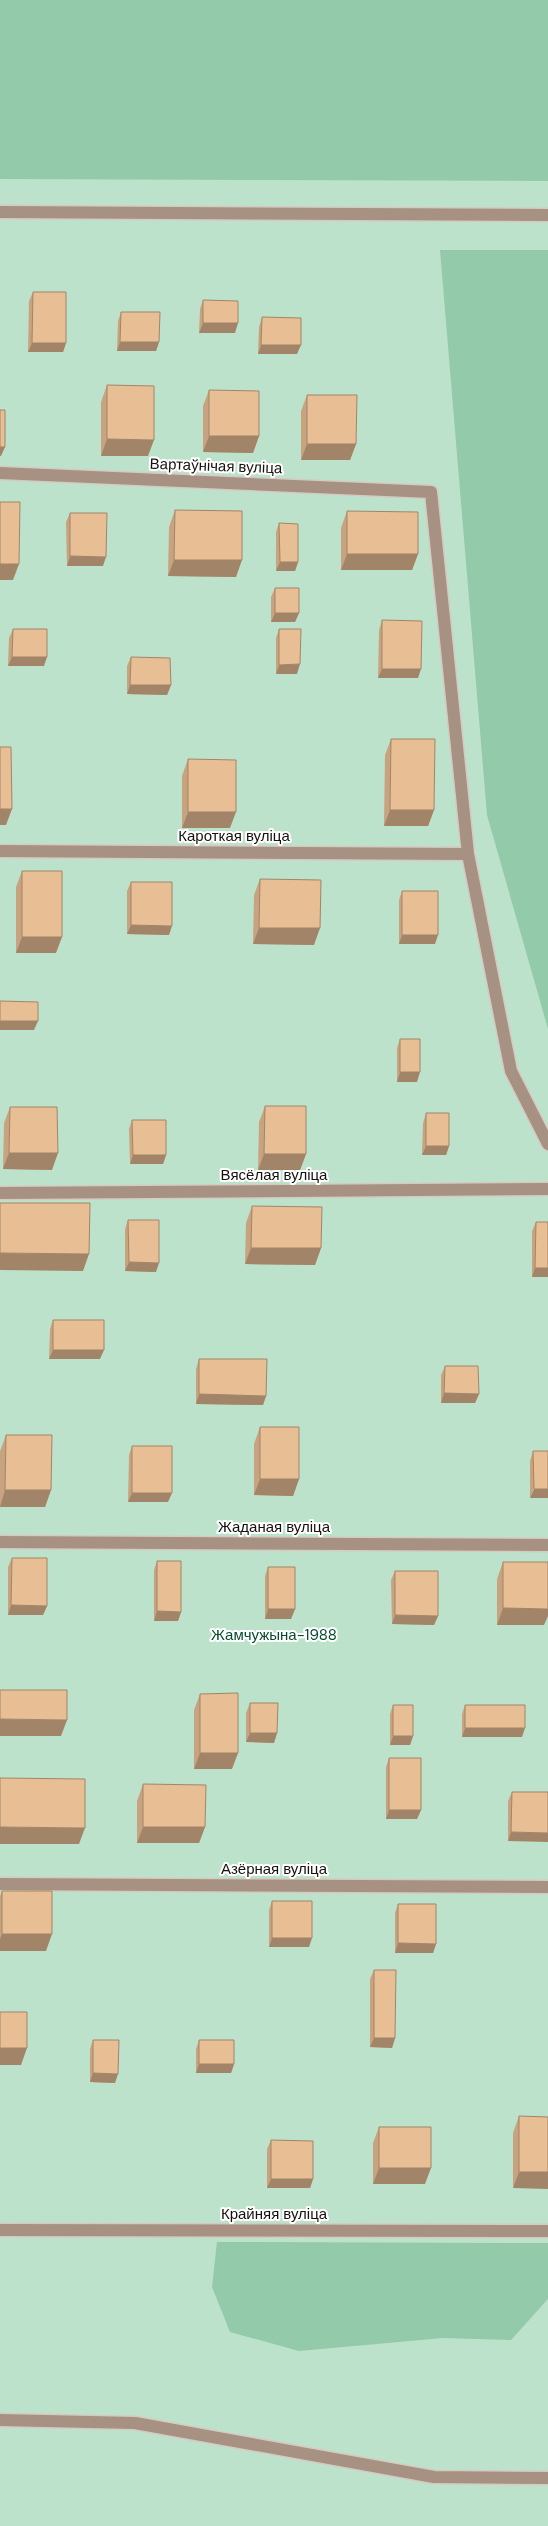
<svg xmlns="http://www.w3.org/2000/svg" width="548" height="2526" font-family="'DM Sans',sans-serif">
<rect width="100%" height="100%" fill="#f9ede2"/>
<path fill="#bde2cb" d="M0 0H548V2526H0Z"/>
<path fill="#93caa9" d="M0 0H548V181L0 179Z
M440 250H548V1029L487 815Z
M217 2242 548 2243V2299L511 2340 443 2338 299 2351 230 2332 212 2287Z"/>
<g fill="none" stroke-linecap="round" stroke-linejoin="round">
<g stroke="#d5cac0" stroke-width="15">
<path id="lane" d="M0 473 431 492 468 854 511 1071 548 1144
M0 851 468 854
M0 1193 548 1189
M0 1542 548 1545
M0 1884 548 1887
M0 2230 548 2231
M0 2420 135 2423 434 2477 548 2478"/>
</g>
<g stroke="#d5cac0" stroke-width="15">
<path id="street" d="M0 212 548 215"/>
</g>
<use href="#lane" stroke="#a69182" stroke-width="12"/>
<use href="#street" stroke="#a69182" stroke-width="12"/>
</g>
<path fill="#c8a37f" d="M33 292 66 343 63 352H28L29 301Z
M203 300 235 333H199L200 309Z
M121 312 159 342 156 351H117L118 321Z
M262 317 297 354H258L259 327Z
M107 385 148 456H101V402Z
M209 390 259 436 253 453 203 452V406Z
M307 395 356 444 350 460H301V411Z
M175 510 236 577 168 576 169 527Z
M347 511 418 554 412 570H341V528Z
M70 513 103 566H67L66 522Z
M279 523 298 562 295 571H276V532Z
M275 588 299 613 295 622H271V597Z
M382 620 418 678H378L379 630Z
M13 629 44 666H8L9 638Z
M279 629 297 674H276V638Z
M131 657 171 685 167 695 127 694V666Z
M391 739 434 810 428 826H384L385 755Z
M188 759 230 828H182V776Z
M22 871 56 953H16V887Z
M260 879 314 945 253 944 254 895Z
M131 882 169 935 127 934V891Z
M402 891 435 944H399V900Z
M400 1039 417 1082H397V1048Z
M265 1106 306 1154 300 1170H258L259 1122Z
M10 1107 52 1170 3 1169 4 1123Z
M426 1113 449 1146 446 1155H422L423 1123Z
M132 1120 166 1155 163 1164H130L129 1129Z
M252 1206 321 1248 315 1265 245 1264 246 1223Z
M128 1220 156 1272 125 1271V1229Z
M536 1222 548 1277H532V1231Z
M53 1320 100 1359H49L50 1329Z
M199 1359 266 1396 263 1405 196 1404V1369Z
M445 1366 479 1394 475 1403H441V1375Z
M260 1427 299 1479 293 1496 254 1495V1444Z
M6 1435 51 1490 45 1507H0V1451Z
M132 1446 168 1502H128L129 1455Z
M533 1451H548L530 1498V1461Z
M12 1558 47 1606 43 1615H8V1567Z
M157 1561 181 1612 178 1621H154V1570Z
M503 1562 544 1625H497V1579Z
M268 1567 295 1609 291 1619H265V1576Z
M395 1571 438 1616 434 1625 392 1624 391 1580Z
M200 1694 232 1769H194V1710Z
M250 1703 277 1733 274 1743 246 1742V1713Z
M393 1705 413 1736 410 1745H390V1714Z
M465 1705 522 1737H462V1714Z
M389 1758 421 1810 417 1819H386V1767Z
M143 1784 205 1827 199 1843H137V1801Z
M512 1792H548L508 1841V1801Z
M2 1891 46 1951H0V1896Z
M272 1901 309 1947H269V1910Z
M398 1904 436 1944 433 1953H395V1913Z
M374 1970 395 2038 392 2048 370 2047V1979Z
M93 2040 115 2083 90 2082V2049Z
M199 2040 234 2064 231 2073H196V2049Z
M519 2116 548 2117 513 2188V2133Z
M379 2127 425 2184H373V2143Z
M271 2140 313 2179 310 2188H267V2149Z"/>
<path fill="#a28568" d="M203 323H238L235 333H199Z
M120 342H159L156 351H117Z
M32 343H66L63 352H28Z
M261 345H301L297 354H258Z
M209 436H259L253 453 203 452Z
M107 439 154 440 148 456H101Z
M307 444H356L350 460H301Z
M0 447H5L1 456H0Z
M347 554H418L412 570H341Z
M70 556 106 557 103 566H67Z
M174 560H242L236 577 168 576Z
M280 562H298L295 571H276Z
M0 564H19L13 580H0Z
M275 613H299L295 622H271Z
M12 657H47L44 666H8Z
M300 664 297 674H276L279 665Z
M382 669H421L418 678H378Z
M130 685H171L167 695 127 694Z
M0 809H12L6 825H0Z
M390 810H434L428 826H384Z
M188 812H236L230 828H182Z
M131 925 172 926 169 935 127 934Z
M259 928H320L314 945 253 944Z
M402 935H438L435 944H399Z
M22 937H62L56 953H16Z
M0 1021H38L34 1030H0Z
M400 1072H420L417 1082H397Z
M426 1146H449L446 1155H422Z
M9 1153H58L52 1170 3 1169Z
M264 1154H306L300 1170H258Z
M133 1155H166L163 1164H130Z
M251 1248H321L315 1265 245 1264Z
M0 1253 89 1254 83 1271 0 1270Z
M129 1262 159 1263 156 1272 125 1271Z
M535 1268H548V1277H532Z
M53 1350H104L100 1359H49Z
M444 1393 479 1394 475 1403H441Z
M199 1394 266 1396 263 1405 196 1404Z
M260 1479H299L293 1496 254 1495Z
M534 1489H548V1498H530Z
M5 1490H51L45 1507H0Z
M132 1493H172L168 1502H128Z
M11 1605 47 1606 43 1615H8Z
M503 1608 548 1609V1616L544 1625H497Z
M268 1609H295L291 1619H265Z
M157 1611 181 1612 178 1621H154Z
M395 1615 438 1616 434 1625 392 1624Z
M0 1719 67 1720 61 1736H0Z
M465 1728H525L522 1737H462Z
M250 1733H277L274 1743 246 1742Z
M393 1736H413L410 1745H390Z
M200 1753H238L232 1769H194Z
M389 1810H421L417 1819H386Z
M0 1827 85 1828 79 1844H0Z
M143 1827H205L199 1843H137Z
M511 1832 548 1833V1842L508 1841Z
M2 1934H52L46 1951H0V1939Z
M272 1938H312L309 1947H269Z
M398 1943 436 1944 433 1953H395Z
M374 2038H395L392 2048 370 2047Z
M0 2048H27L21 2065H0Z
M199 2064H234L231 2073H196Z
M93 2073 118 2074 115 2083 90 2082Z
M379 2168H431L425 2184H373Z
M519 2172H548V2189L513 2188Z
M271 2179H313L310 2188H267Z"/>
<path fill="#e8be94" stroke="#a28568" d="M33 292H66V343H32Z
M203 300 238 301V323H203Z
M121 312H160L159 342H120Z
M262 317 301 318V345H261Z
M107 385 154 386V440L107 439Z
M209 390 259 391V436H209Z
M307 395H357L356 444H307Z
M0 410H5V447H0Z
M0 502H20L19 564H0Z
M175 510 242 511V560H174Z
M347 511 418 512V554H347Z
M70 513H107L106 557 70 556Z
M279 523 298 524V562H280Z
M275 588H299V613H275Z
M382 620 422 621 421 669H382Z
M13 629H47V657H12Z
M279 629H301L300 664 279 665Z
M131 657 170 658 171 685H130Z
M391 739H435L434 810H390Z
M0 747H11L12 809H0Z
M188 759 236 760V812H188Z
M22 871H62V937H22Z
M260 879 321 880 320 928H259Z
M131 882H172V926L131 925Z
M402 891H438V935H402Z
M0 1001 38 1002V1021H0Z
M400 1039H420V1072H400Z
M265 1106H306V1154H264Z
M10 1107H57L58 1153H9Z
M426 1113H449V1146H426Z
M132 1120H166V1155H133Z
M0 1203H90L89 1254 0 1253Z
M252 1206 322 1207 321 1248H251Z
M128 1220H159V1263L129 1262Z
M536 1222H548V1268H535Z
M53 1320H104V1350H53Z
M199 1359H267L266 1396 199 1394Z
M445 1366H478L479 1394 444 1393Z
M260 1427H299V1479H260Z
M6 1435H52L51 1490H5Z
M132 1446H172V1493H132Z
M533 1451H548V1489H534Z
M12 1558H47V1606L11 1605Z
M157 1561H181V1612L157 1611Z
M503 1562H548V1609L503 1608Z
M268 1567H295V1609H268Z
M395 1571H438V1616L395 1615Z
M0 1690H67V1720L0 1719Z
M238 1693V1753H200V1694Z
M250 1703H278L277 1733H250Z
M393 1705H413V1736H393Z
M465 1705H525V1728H465Z
M389 1758H421V1810H389Z
M0 1778 85 1779V1828L0 1827Z
M143 1784 206 1785 205 1827H143Z
M512 1792H548V1833L511 1832Z
M2 1891H52V1934H2Z
M272 1901H312V1938H272Z
M398 1904H436V1944L398 1943Z
M374 1970H396L395 2038H374Z
M0 2012H27V2048H0Z
M93 2040H119L118 2074 93 2073Z
M199 2040H234V2064H199Z
M519 2116 548 2117V2172H519Z
M379 2127H431V2168H379Z
M271 2140 313 2141V2179H271Z"/>
<g text-anchor="middle" dominant-baseline="central" stroke-width="4" stroke-linejoin="round" paint-order="stroke">
<g font-size="15" fill="#15110d" stroke="#fff">
<text transform="translate(216 466) rotate(2)">Вартаўнічая вуліца</text>
<text x="234" y="836">Кароткая вуліца</text>
<text x="274" y="1175">Вясёлая вуліца</text>
<text x="274" y="1527">Жаданая вуліца</text>
<text x="274" y="1869">Азёрная вуліца</text>
<text x="274" y="2214">Крайняя вуліца</text>
</g>
<g font-size="15" fill="#064c2d" stroke="#fff">
<text x="274" y="1635">Жамчужына-1988</text>
</g>
</g>
</svg>
